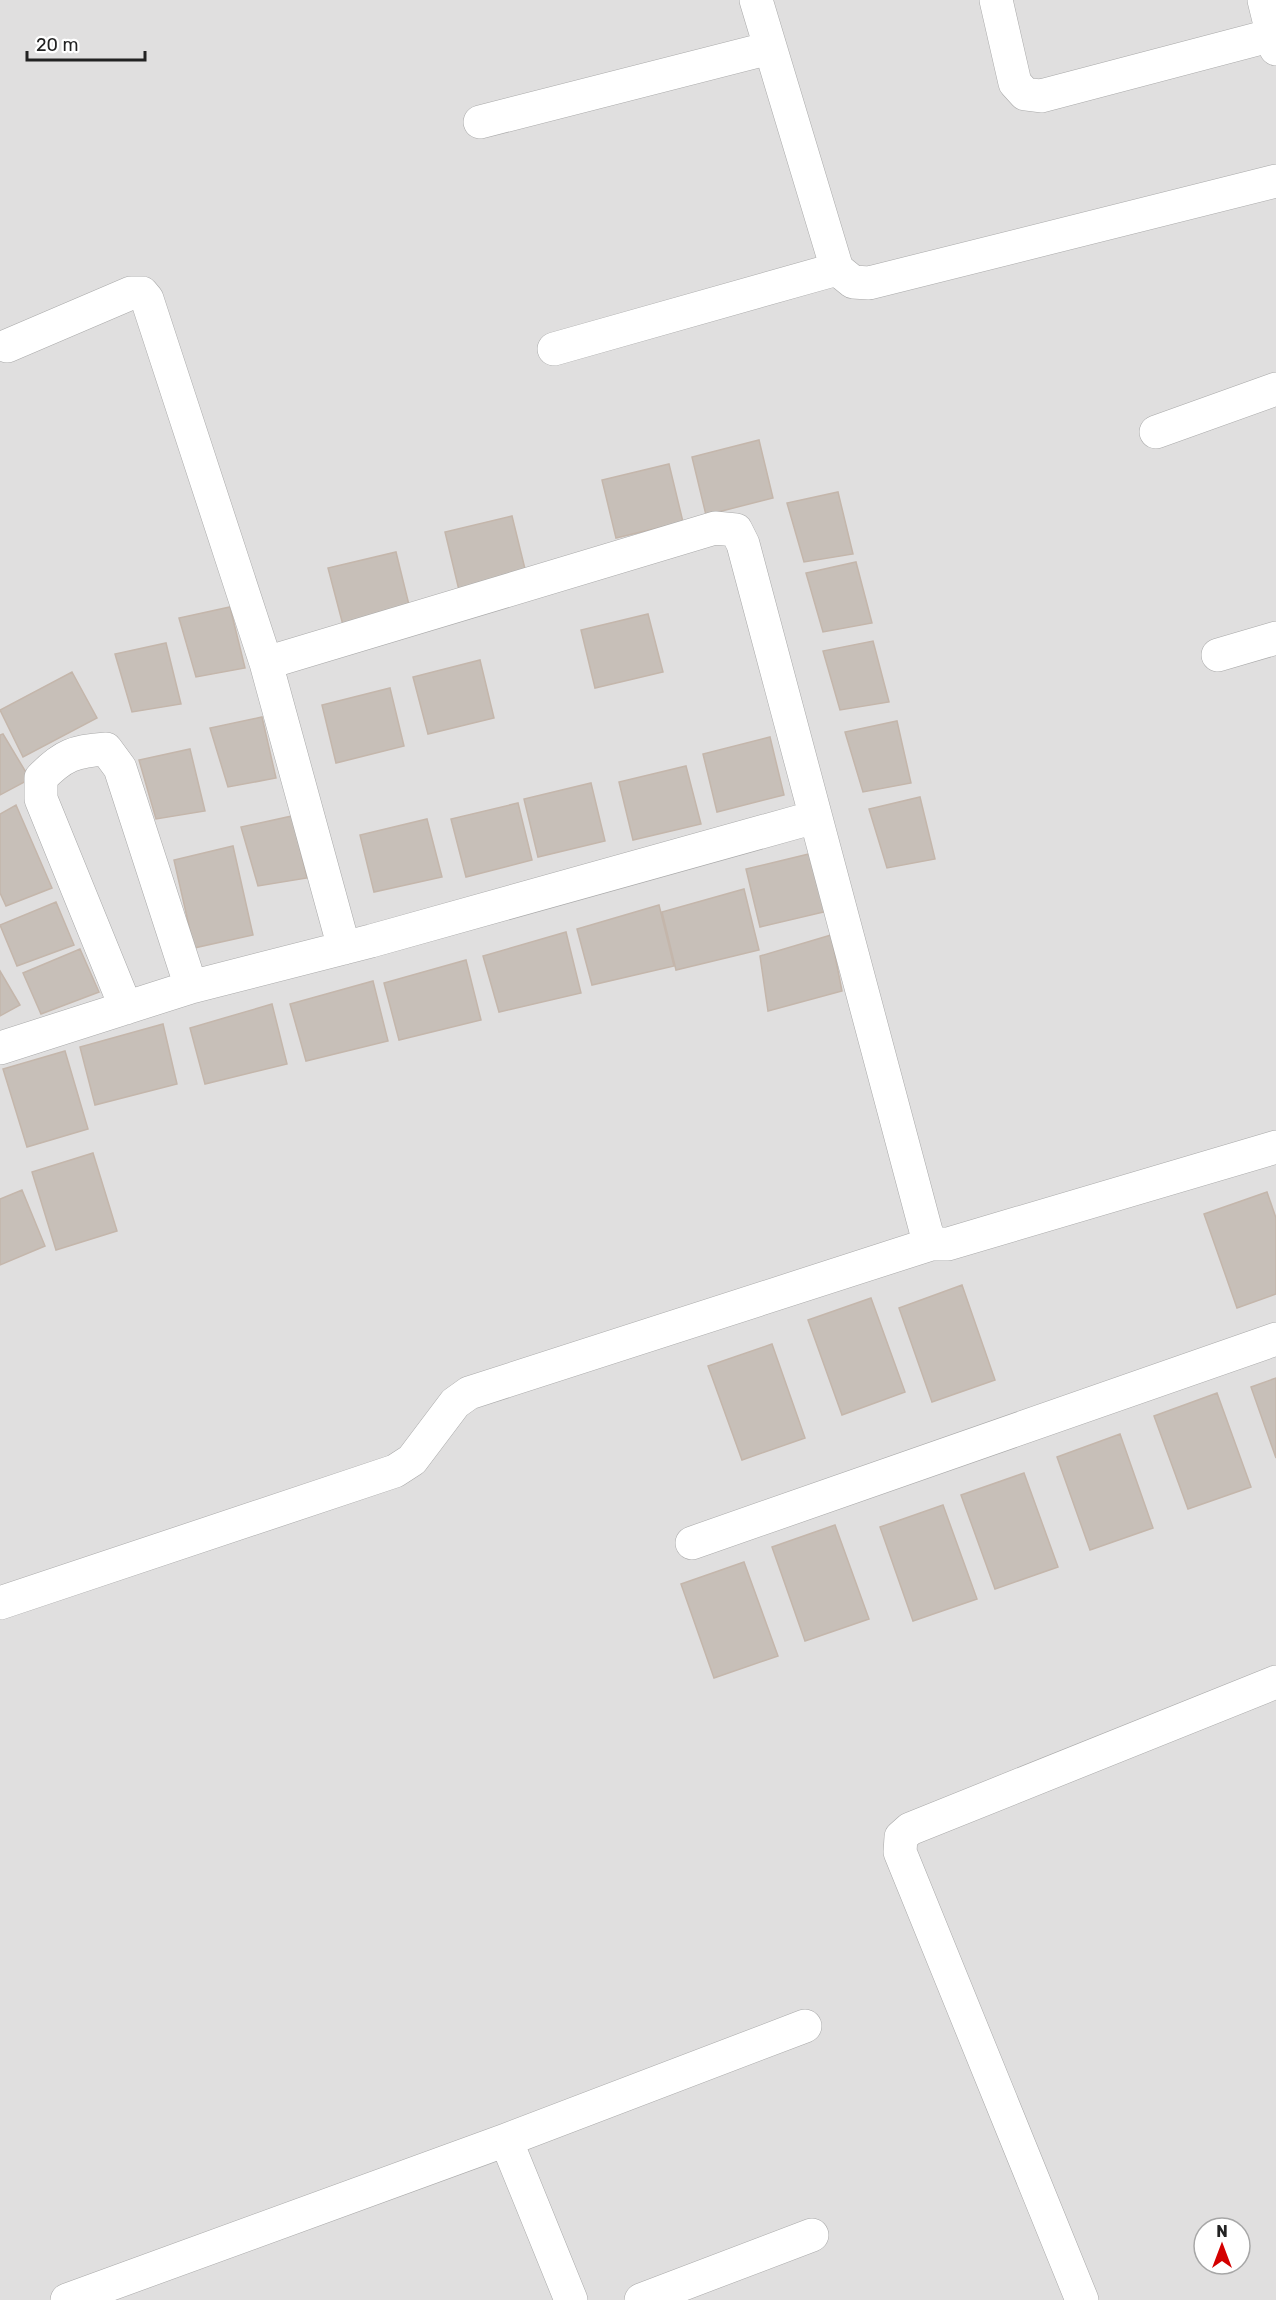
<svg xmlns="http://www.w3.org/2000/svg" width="1276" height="2300" font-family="Rubik,sans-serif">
<rect width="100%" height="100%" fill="#f2efe9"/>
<path fill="#e0dfdf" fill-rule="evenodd" d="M0 0H1276V2300H0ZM1204 2228H1240V2264H1204Z"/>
<path fill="#c7bfb8" stroke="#c4b6ab" stroke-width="1.5" d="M759 440 773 498 706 515 692 457Z
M669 464 683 522 616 538 602 480Z
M838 492 853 554 804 562 787 503Z
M512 516 526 573 459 590 445 532Z
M396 552 410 609 343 625 328 568Z
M856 562 872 623 823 632 806 573Z
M230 607 245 668 196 677 179 618Z
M648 614 663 672 595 688 581 630Z
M873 641 889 702 840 710 823 651Z
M166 643 181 704 132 712 115 654Z
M480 660 494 718 428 734 413 677Z
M72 672 97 718 23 757 0 710Z
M390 688 404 746 336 763 322 705Z
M262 717 276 778 228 787 210 728Z
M897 721 911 783 863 792 845 732Z
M3 734 30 779 0 795V735Z
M770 737 784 795 717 812 703 754Z
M190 749 205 811 156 819 139 760Z
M686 766 701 824 633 840 619 782Z
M591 783 605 841 538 857 524 799Z
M920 797 935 859 887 868 869 809Z
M518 803 532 860 466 877 451 819Z
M16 805 52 888 6 906 0 893V814Z
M292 816 307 878 258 886 241 827Z
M427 819 442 877 374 892 360 835Z
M233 846 253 935 194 948 174 860Z
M813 853 828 911 760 927 746 869Z
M744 889 759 950 676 970 662 912Z
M56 902 74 945 17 966 0 925Z
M659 905 674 966 592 985 577 929Z
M566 932 581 993 499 1012 483 956Z
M831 935 842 991 768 1011 760 956Z
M80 949 99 992 41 1014 23 973Z
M466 960 481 1020 399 1040 384 983Z
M0 971 20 1005 0 1016Z
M373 981 388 1041 306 1061 290 1004Z
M272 1004 287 1064 205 1084 190 1028Z
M163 1024 177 1084 95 1105 80 1047Z
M65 1051 88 1129 27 1147 3 1069Z
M93 1153 117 1231 56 1250 32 1172Z
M22 1190 45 1246 0 1265V1199Z
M1267 1192 1276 1218V1294L1237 1308 1204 1214Z
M962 1285 995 1380 932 1402 899 1308Z
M871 1298 905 1392 842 1415 808 1320Z
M772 1344 805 1438 742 1460 708 1366Z
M1276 1378V1458L1251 1387Z
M1217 1393 1251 1487 1188 1509 1154 1416Z
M1120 1434 1153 1528 1090 1550 1057 1457Z
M1024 1473 1058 1567 995 1589 961 1495Z
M943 1505 977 1599 913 1621 880 1527Z
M835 1525 869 1619 805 1641 772 1547Z
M744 1562 778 1656 714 1678 681 1584Z"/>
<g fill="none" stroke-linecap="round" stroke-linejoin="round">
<g stroke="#a9a9a9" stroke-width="34">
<path id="minor" d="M756 0 837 269 853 282 869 283 1276 181
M996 0 1015 83 1025 94 1041 96 1273 35
M1264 0 1276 49
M480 122 770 48
M7 346 131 293H142L147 299 266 663 344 948
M554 349 837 269
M1156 432 1276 389
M1218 655 1276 638
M266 663 715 528 736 530 743 544 926 1231 931 1244H948L1276 1147
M126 1008 41 799V778C63 755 75 751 106 749L120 768 191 987
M0 1048 191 987 371 941 815 817
M692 1543 1276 1339
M0 1603 395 1471 412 1460 455 1403 469 1393 931 1244
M506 2140 571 2300
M67 2300 506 2140 805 2026
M641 2300 812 2235
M1082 2300 900 1852 901 1837 910 1829 1276 1682"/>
</g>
<use href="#minor" stroke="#fff" stroke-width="33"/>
</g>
<g transform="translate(1222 2246)"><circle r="28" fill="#ffffff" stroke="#a7a7a7" stroke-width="1.5"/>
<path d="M0-4.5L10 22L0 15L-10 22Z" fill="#d40000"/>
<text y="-9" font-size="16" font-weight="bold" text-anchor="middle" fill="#222222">N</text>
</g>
<path d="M27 51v9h118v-9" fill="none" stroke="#222222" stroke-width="3"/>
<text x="36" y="51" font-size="18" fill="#222222" stroke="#ffffff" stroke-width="4.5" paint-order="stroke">20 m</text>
</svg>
